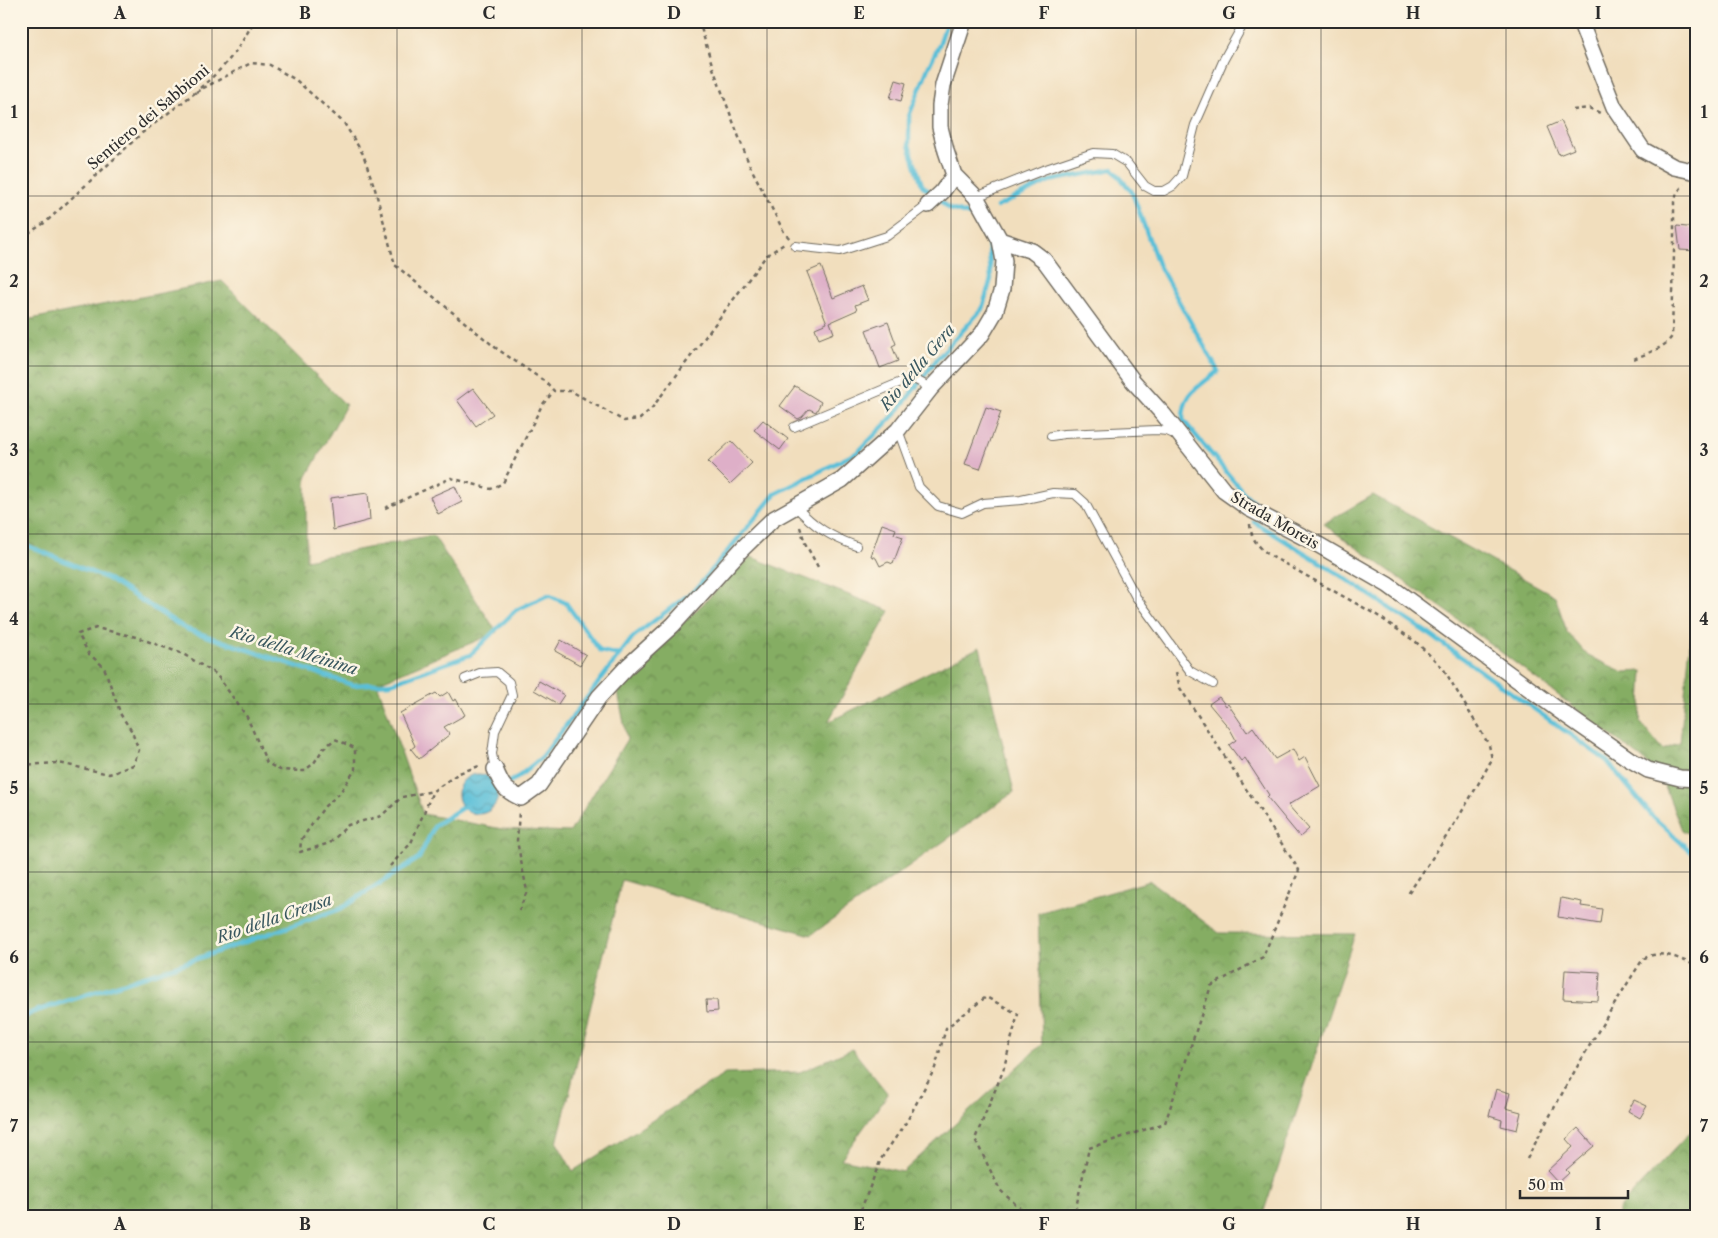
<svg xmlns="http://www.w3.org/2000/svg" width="1718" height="1238" font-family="'Libre Caslon Text',serif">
<defs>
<pattern id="forest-crowns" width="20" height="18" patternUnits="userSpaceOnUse" patternTransform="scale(1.25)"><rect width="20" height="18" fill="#85ad63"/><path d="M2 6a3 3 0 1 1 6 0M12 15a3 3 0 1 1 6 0" fill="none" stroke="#6d8d52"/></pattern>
<pattern id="water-waves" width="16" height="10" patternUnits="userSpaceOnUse" patternTransform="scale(1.25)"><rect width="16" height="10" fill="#5abfd8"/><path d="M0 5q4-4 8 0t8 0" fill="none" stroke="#4b9baf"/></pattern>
</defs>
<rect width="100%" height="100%" fill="#fcf5e5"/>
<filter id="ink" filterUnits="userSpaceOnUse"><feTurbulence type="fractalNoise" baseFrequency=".02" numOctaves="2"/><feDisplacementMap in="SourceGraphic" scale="10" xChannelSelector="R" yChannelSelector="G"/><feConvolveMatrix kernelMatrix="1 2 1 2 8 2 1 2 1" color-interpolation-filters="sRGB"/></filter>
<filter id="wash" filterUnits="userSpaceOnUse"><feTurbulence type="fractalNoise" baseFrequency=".0096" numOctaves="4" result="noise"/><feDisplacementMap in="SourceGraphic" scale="20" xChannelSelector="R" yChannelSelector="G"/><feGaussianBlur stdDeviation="1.12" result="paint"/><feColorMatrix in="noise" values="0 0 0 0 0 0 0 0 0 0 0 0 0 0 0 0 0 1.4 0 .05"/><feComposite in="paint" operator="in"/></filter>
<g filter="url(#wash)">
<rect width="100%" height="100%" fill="#f1debd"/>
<path fill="url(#forest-crowns)" stroke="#586c47" d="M222 281 346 405 306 478V560L433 535 497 632 377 683 423 814 502 829 570 832 627 739 617 687 751 557 890 611 828 722 980 647 1014 792 811 935 622 880 557 1143 573 1171 725 1074 800 1072 852 1049 888 1094 841 1159 903 1172 1042 1044 1038 913 1150 881 1219 933 1355 934 1262 1217H21V321Z
M1373 495 1555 596 1567 632 1588 656 1624 672 1643 671 1640 722 1663 750 1680 743 1690 644 1697 604V838L1682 830 1665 787 1645 761 1448 612 1323 524Z
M1697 1125V1217H1618V1209Z"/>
<path fill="url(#water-waves)" stroke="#427582" d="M458 794a20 20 0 1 1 40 0a20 20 0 1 1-40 0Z"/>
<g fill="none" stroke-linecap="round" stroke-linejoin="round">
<path stroke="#5abfd8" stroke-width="4.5" d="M997 207 1049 181 1113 169 1132 192 1158 264 1218 371C1198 388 1183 392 1183 420L1243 492 1257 505
M1254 522 1323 564 1429 634 1607 761 1653 817 1697 857
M21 543 108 579 186 629 353 685 391 683 470 655 516 610 548 595 566 603 600 651 619 655
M505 784 517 778 542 757 633 637 697 588 775 494 858 452 897 412 937 359 982 309 991 279 988 235 976 217 950 209 922 185 909 145V116L928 68 939 45 947 21
M21 1019 33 1012 173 967 340 909 419 858 435 825 468 804"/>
</g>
<g id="blocks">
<path fill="#deafc8" d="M896 80 906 83 901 101 890 98Z
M1561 121 1574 149 1559 155 1547 127Z
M1677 226 1697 228V251L1680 250Z
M821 266 833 298 862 286 868 300 855 305 857 310 830 322 834 333 819 339 815 328 827 323 807 272Z
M888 322 896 344 892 346 898 361 880 368 866 330Z
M795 386 821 402 816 412 809 409 802 417 798 419 780 406Z
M473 388 493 414 476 426 457 400Z
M986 407 1001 412 980 469 965 464Z
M763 420 788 439 780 450 754 430Z
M731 441 752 463 730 484 708 462Z
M455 486 462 502 438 514 430 497Z
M368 493 370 520 333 530 330 498Z
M882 524 896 529 894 534 903 537 893 564 888 562 880 566 876 558 871 556Z
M561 640 586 655 580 665 555 651Z
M539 681 564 695 558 704 534 690Z
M448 692 453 701 456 699 465 715 444 727 450 734 419 759 411 749 415 746 400 713 436 693 440 697Z
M1219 697 1226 706 1228 704 1247 732 1253 727 1275 759 1293 749 1299 761 1305 757 1320 786 1288 805 1309 829 1300 837 1267 797 1269 795 1245 758 1241 761 1229 745 1236 740 1230 729 1209 704Z
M1561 898 1582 902 1581 906 1602 909 1600 924 1558 917Z
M1565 970 1600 972 1598 1001 1563 999Z
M706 1000H717L718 1011 707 1012Z
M1496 1089 1510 1093 1506 1108 1521 1112 1517 1130 1501 1126 1502 1120 1489 1116Z
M1634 1100 1647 1106 1640 1118 1628 1111Z
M1578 1128 1594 1146 1566 1170 1569 1173 1558 1183 1547 1171 1573 1147 1566 1139Z"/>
</g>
</g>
<g filter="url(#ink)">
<use href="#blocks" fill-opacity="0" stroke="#706a5e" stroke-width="1"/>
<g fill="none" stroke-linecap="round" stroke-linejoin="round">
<g stroke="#706a5e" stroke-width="10">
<path id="service" d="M976 197 1043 170 1093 153 1112 154 1127 163 1145 186 1154 191H1164L1173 186 1182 176 1195 125 1224 59 1245 21
M795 246 840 251 887 236 928 205
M794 427 908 379H914L931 388
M898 430 919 487 938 506 962 513 983 503 1021 500 1053 493 1075 494 1085 503 1136 597 1190 671 1213 684
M1051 436 1064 434 1157 430 1167 431 1176 435
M795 506C815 527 829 536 856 546
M465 679 480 673 497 672 509 682 512 695 495 731 492 754 495 769"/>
</g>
<g stroke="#706a5e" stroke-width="18">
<path id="minor" d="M1580 21 1614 107 1643 150 1674 167 1697 172
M928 205 942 192 954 175
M1000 240 1032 251 1044 260 1133 381 1163 414 1224 491 1248 508 1317 544 1388 585 1557 709 1629 759 1648 770 1680 778 1697 779
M495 769C502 786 504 790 521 798L539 785 599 697 629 665 673 625 742 549 773 519 842 480 898 430 931 388 982 334 995 312 1002 289 1004 261 1000 240 976 197 954 175 946 151 940 127V105L943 85 964 21"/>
</g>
<path stroke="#706a5e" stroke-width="2.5" stroke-dasharray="4 4" stroke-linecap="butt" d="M699 21 713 68 749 164 784 232 790 239
M200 88C227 65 237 52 254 21
M196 92 251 63 270 65 296 80 344 123 363 154 375 189 395 265 496 348 547 383 554 391H571L624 421 640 419 652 408 766 256 784 244
M1573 110 1589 108 1600 113
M21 238 46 222 142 133 196 92
M1634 359C1646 353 1665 349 1672 336L1674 253V202L1677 193 1684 184
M385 508 451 478 491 489 503 483 542 405 554 391
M1250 524C1251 539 1257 545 1269 555L1375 614 1416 642 1443 668 1489 745 1492 759C1467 806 1438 850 1408 894
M800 527 805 543 818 567
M21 765 59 763 109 774 116 772 133 765 139 750 131 730 121 715 104 667 89 654 78 634 96 628 136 637 183 654 216 674 247 717 267 763 280 770 304 771 314 763 323 749 335 739 355 748V770L339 794 325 806 301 840 300 852 330 843 348 825 381 816 402 797 433 791 459 773 482 765
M390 866 411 843 433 791
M519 911 527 891 517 841 519 811
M1527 1159C1562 1091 1601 1024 1643 959 1661 948 1679 959 1697 966
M856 1217 860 1212 881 1159 907 1121 935 1068 946 1028 986 997 1018 1014 1003 1071 975 1139 1000 1190 1022 1210 1032 1217
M1071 1217 1075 1212 1089 1148 1165 1123 1211 986 1263 957 1299 870 1180 688 1176 672"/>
<use href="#service" stroke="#fff" stroke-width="8"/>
<use href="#minor" stroke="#fff" stroke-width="15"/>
</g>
</g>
<path fill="none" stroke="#2b2b2b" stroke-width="1" stroke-opacity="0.55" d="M212 21V1217M397 21V1217M582 21V1217M767 21V1217M951 21V1217M1136 21V1217M1321 21V1217M1506 21V1217M21 196H1697M21 366H1697M21 534H1697M21 704H1697M21 872H1697M21 1042H1697"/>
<g text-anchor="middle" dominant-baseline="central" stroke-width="5" stroke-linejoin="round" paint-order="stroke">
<g font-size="15" fill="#2b2b2b" stroke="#fcf5e5">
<text transform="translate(148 117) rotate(-40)">Sentiero dei Sabbioni</text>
<text transform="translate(1275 520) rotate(30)">Strada Moreis</text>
</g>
<g font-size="16" font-style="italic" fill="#39575f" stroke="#fcf5e5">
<text transform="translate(917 367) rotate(-50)">Rio della Gera</text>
<text transform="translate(294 650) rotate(17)">Rio della Meinina</text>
<text transform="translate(274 918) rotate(-19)">Rio della Creusa</text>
</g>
</g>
<rect width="1718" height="1238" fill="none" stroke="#fcf5e5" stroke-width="55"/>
<path d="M1520 1190v8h108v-8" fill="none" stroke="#2b2b2b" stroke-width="2.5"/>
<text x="1528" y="1190" font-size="15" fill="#2b2b2b" stroke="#fcf5e5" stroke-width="4" paint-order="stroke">50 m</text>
<rect x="28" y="28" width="1662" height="1182" fill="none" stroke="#2b2b2b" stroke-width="2"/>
<g font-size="16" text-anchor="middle" font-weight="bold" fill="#2b2b2b">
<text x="120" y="19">A</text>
<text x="305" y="19">B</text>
<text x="489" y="19">C</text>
<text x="674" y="19">D</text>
<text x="859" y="19">E</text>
<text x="1044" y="19">F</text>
<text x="1229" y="19">G</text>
<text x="1413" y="19">H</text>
<text x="1598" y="19">I</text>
<text x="14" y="118">1</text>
<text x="1704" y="118">1</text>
<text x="14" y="287">2</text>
<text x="1704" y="287">2</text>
<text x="14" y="456">3</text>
<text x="1704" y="456">3</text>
<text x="14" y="625">4</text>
<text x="1704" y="625">4</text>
<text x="14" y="794">5</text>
<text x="1704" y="794">5</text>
<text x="14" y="963">6</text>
<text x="1704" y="963">6</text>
<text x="14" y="1132">7</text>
<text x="1704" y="1132">7</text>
<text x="120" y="1230">A</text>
<text x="305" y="1230">B</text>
<text x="489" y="1230">C</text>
<text x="674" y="1230">D</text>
<text x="859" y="1230">E</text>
<text x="1044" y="1230">F</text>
<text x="1229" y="1230">G</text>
<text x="1413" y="1230">H</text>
<text x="1598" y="1230">I</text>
</g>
</svg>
